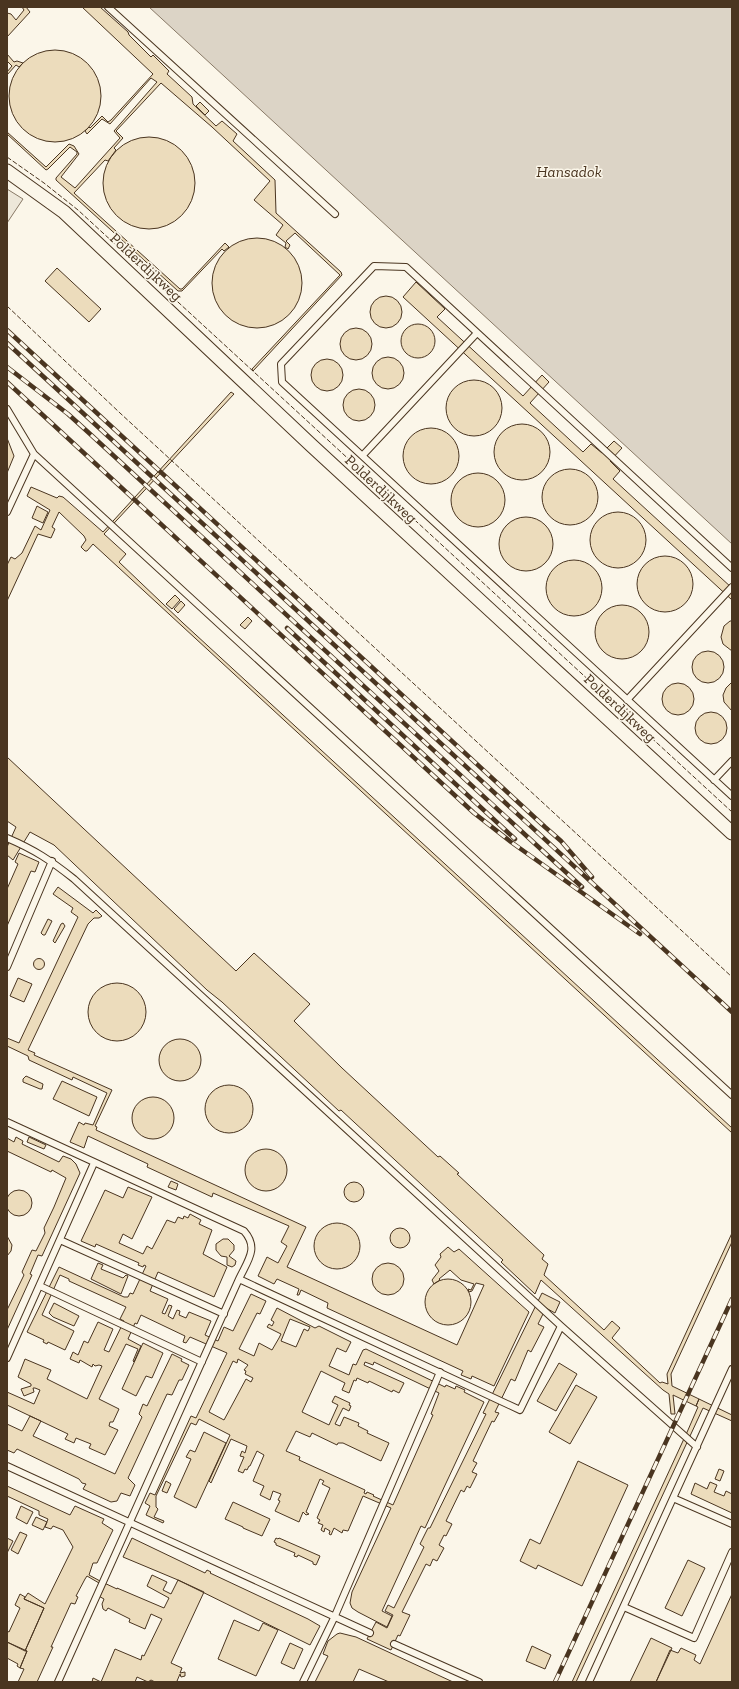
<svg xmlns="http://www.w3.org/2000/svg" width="739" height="1689" font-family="'Zilla Slab',serif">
<rect width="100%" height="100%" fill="#fbf6e9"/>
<path fill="#ede7d9" stroke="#887966" d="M7 189 23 199 7 223Z"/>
<path fill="#dcd4c6" stroke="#887966" d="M149 7H732V544Z"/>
<path fill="#ecdcbc" stroke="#4a3520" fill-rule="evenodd" d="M22 7H26L30 12 7 37V13L11 14 16 20 24 10Z
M82 7H100L128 32 129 35 151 57 153 55 169 71 167 74 192 97 193 104 216 126 222 121 237 134 233 141 275 180 276 213 341 272 342 275 253 371 252 369 340 275 295 233 286 241 290 245 288 249 285 247 286 243 276 235 283 225 254 200 270 181 212 127 161 83 116 131 123 138 114 148 116 150 108 161 105 160 74 193 180 289H182L225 243 229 247 224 251 222 249 182 291H178L56 180V178L77 154V152L70 147 48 169 46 170 7 134V132L46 167 69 144 74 146 79 154 61 177 75 188 120 138 114 131 157 82 151 78 110 124 102 119 87 134 85 131 89 127 90 128 102 116 108 122 111 120 153 74Z
M9 96a46 46 0 1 1 92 0a46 46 0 1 1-92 0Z
M7 54 14 62 17 61 23 63 19 67 16 65 7 75V72L12 66 7 61Z
M200 102 209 111 205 115 196 106Z
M103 183a46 46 0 1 1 92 0a46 46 0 1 1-92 0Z
M212 283a45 45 0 1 1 90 0a45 45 0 1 1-90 0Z
M57 268 101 309 89 322 45 281Z
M416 282 445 309 437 317 523 396 542 375 549 382 530 403 583 452 591 444 602 453 614 441 622 448 610 461 620 471 613 479 732 588V600L403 297Z
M370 312a16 16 0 1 1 32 0a16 16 0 1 1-32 0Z
M401 341a17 17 0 1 1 34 0a17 17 0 1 1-34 0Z
M340 344a16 16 0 1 1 32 0a16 16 0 1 1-32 0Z
M372 373a16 16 0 1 1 32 0a16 16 0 1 1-32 0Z
M311 375a16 16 0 1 1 32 0a16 16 0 1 1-32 0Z
M446 408a28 28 0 1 1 56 0a28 28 0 1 1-56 0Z
M343 405a16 16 0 1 1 32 0a16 16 0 1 1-32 0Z
M231 392 234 394 104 534 126 554 119 562 183 623 732 1128V1133L93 544 87 551H85L81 547 86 540 84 536 59 512 52 527 55 529 51 538 38 534 7 601V565L11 557 15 559 22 553 35 526 41 530 50 510 27 496 31 487 57 498 59 496 63 497 103 532Z
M494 452a28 28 0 1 1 56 0a28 28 0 1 1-56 0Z
M403 456a28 28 0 1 1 56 0a28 28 0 1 1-56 0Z
M7 438 14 456 7 473Z
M542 497a28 28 0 1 1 56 0a28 28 0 1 1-56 0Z
M451 500a27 27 0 1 1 54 0a27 27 0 1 1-54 0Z
M37 506 48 512 43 523 32 518Z
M590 540a28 28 0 1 1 56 0a28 28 0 1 1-56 0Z
M499 544a27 27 0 1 1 54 0a27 27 0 1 1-54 0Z
M637 584a28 28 0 1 1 56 0a28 28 0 1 1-56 0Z
M546 588a28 28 0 1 1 56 0a28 28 0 1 1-56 0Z
M175 595 180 600 172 609 166 604Z
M181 601 185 605 178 613 174 609Z
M595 632a27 27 0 1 1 54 0a27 27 0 1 1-54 0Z
M248 617 252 621 245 629 240 625Z
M730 621H732V651L723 644 721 637 724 626Z
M692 667a16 16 0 1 1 32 0a16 16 0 1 1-32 0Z
M732 682V711L724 702 723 695 726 688Z
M662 699a16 16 0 1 1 32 0a16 16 0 1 1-32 0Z
M695 728a16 16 0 1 1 32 0a16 16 0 1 1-32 0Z
M7 757 236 971 254 953 310 1004 294 1021 342 1068 438 1157 440 1156 459 1173 457 1174 544 1255 542 1259 548 1264 544 1275 604 1330 612 1321 620 1328 612 1338 660 1383 662 1382 668 1384 667 1374 732 1233V1242L671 1374 672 1386 699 1399 696 1406 673 1395 675 1414H671L669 1394 663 1390 541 1280 535 1294 501 1262 503 1260 341 1110 339 1111 222 1002 207 990 54 845 30 832 13 860 7 855V847L16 827 7 821Z
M19 853 39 862 35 872 31 871 7 926V889L18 864 15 862Z
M58 887 93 913 96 910 102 916 99 918H94L88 924 28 1050 35 1053 34 1055 112 1090 95 1126 97 1127 96 1130 306 1227 287 1267 457 1345 484 1285 476 1283 472 1291 469 1292 468 1289 471 1290 474 1284 461 1280 450 1270 439 1279 440 1280 434 1284 432 1280 439 1271 435 1265 441 1257 440 1254 448 1247 454 1252 459 1249 529 1312 494 1386 472 1376 471 1379 461 1375 463 1371 327 1308 328 1303 301 1290 299 1295H297L299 1289 277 1279 274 1284 258 1276 267 1257 278 1263 287 1246 281 1242 289 1226 213 1193 212 1197 147 1167 148 1164 88 1136 84 1148 70 1142 79 1122 84 1125 85 1123 93 1125 107 1093 73 1077 72 1080 29 1060 28 1056 7 1046V1038L19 1043 78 917 71 912 73 908 53 894Z
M48 919 52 921 45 935H43L41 933Z
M63 923 65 926 55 943 53 941 61 924Z
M33.5 964a5.5 5.5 0 1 1 11 0a5.5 5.5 0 1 1-11 0Z
M18 978 32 984 24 1002 10 996Z
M88 1012a29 29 0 1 1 58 0a29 29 0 1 1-58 0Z
M159 1060a21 21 0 1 1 42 0a21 21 0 1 1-42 0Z
M26 1076 43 1084 42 1089H40L23 1082V1079Z
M62 1081 97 1097 89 1116 53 1099Z
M205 1109a24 24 0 1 1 48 0a24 24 0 1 1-48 0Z
M132 1118a21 21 0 1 1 42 0a21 21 0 1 1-42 0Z
M16 1137 23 1141 22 1144 59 1162 63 1156 71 1159 76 1164 80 1173 42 1256 38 1255 30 1274 32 1275 7 1330V1310L24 1275 22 1272 32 1250 36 1251 45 1233 44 1228 54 1207 66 1178 52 1170 51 1172 7 1151V1138L14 1142Z
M29 1137 46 1145 44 1149 27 1142Z
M245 1170a21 21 0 1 1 42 0a21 21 0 1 1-42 0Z
M171 1181 178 1184 176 1190 168 1187Z
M344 1192a10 10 0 1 1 20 0a10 10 0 1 1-20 0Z
M128 1187 152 1197 132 1239 123 1234 119 1243 143 1254 147 1246 152 1249 167 1220 175 1223 178 1217 183 1219 184 1216 188 1218 190 1214 201 1220 199 1224 212 1230 203 1254 227 1267 214 1297 158 1272 150 1291 168 1299 162 1313 165 1314 169 1305 172 1306 168 1316 173 1319 177 1310 180 1311 179 1315 186 1318 189 1312 211 1321 205 1335 218 1341 224 1327 233 1331 251 1294 266 1301 260 1314 257 1313 239 1349 254 1356 259 1343 272 1350 279 1338 281 1334 267 1327 269 1324 272 1326 274 1322 271 1320 277 1308 315 1328 319 1326 351 1342 346 1352 337 1348 329 1366 349 1375 353 1364 356 1365 363 1350 366 1349 445 1387 446 1385 455 1389 456 1386 465 1390 464 1392 484 1402 425 1528 421 1526 382 1611 392 1616 387 1627 358 1612 352 1608 350 1603 352 1592 391 1508 363 1496 348 1531 343 1530 342 1533 334 1528 331 1535 329 1534 330 1531 325 1528 324 1532 321 1530 323 1525 318 1523 320 1520 317 1518 330 1488 322 1484 324 1481 320 1479 306 1512 309 1514 306 1515 303 1512 299 1522 275 1511 280 1501 278 1500 281 1494 273 1491 270 1500 260 1495 264 1486 253 1481 264 1455 257 1451 250 1466H249L247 1470 245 1469 243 1473 238 1471 244 1457 240 1456 242 1451 245 1453 247 1446 231 1439 211 1483 209 1481 230 1435 199 1419 196 1425 191 1423 156 1496V1507L158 1509 154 1517 164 1521 163 1523 146 1515 150 1506 145 1503 150 1493 155 1495 191 1416 196 1418 227 1353 190 1337 186 1343 183 1342 185 1336 141 1315 137 1324 135 1323 128 1339 141 1346 134 1362 133 1361 138 1349 126 1344 99 1399 119 1409 113 1422H110L109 1426 118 1430 105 1455 89 1448 91 1444 76 1438 74 1443 65 1439 68 1434 7 1405V1392L34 1404 40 1390 35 1388H33L34 1392 24 1396 21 1389 31 1386V1384L18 1377 25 1359 51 1370 47 1379 87 1399 102 1366 99 1365 95 1366 93 1364 92 1367 80 1360 79 1363 70 1359 73 1352 78 1355 84 1341 88 1343 98 1322 113 1329 104 1350 109 1352 124 1321 120 1319 126 1307 69 1281V1279L60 1275 42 1315 74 1331 65 1350 48 1342 47 1344 43 1342 44 1340 27 1332 59 1267 124 1297H128L130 1293 133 1294 146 1266 144 1265 143 1267 138 1265 139 1263 96 1244 95 1247 81 1241 105 1190 123 1198ZM290 1319 310 1327 308 1331 304 1329 296 1347 281 1341ZM238 1359 248 1365 244 1370 246 1371 245 1374 253 1378 251 1382 246 1379 224 1420 209 1412 233 1361 237 1363ZM365 1362 373 1365 374 1362 439 1393 431 1414 433 1415 393 1505 373 1496 374 1495 367 1492 366 1494 364 1493 365 1490 299 1460 300 1457 286 1451 296 1431 310 1437 312 1433 337 1445 338 1443H343L381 1461 389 1443 367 1433 368 1431 358 1426 359 1423 344 1417 340 1426 335 1424 343 1408 349 1411 351 1406 349 1405 350 1403 335 1396 332 1402 338 1405 329 1425 302 1412 321 1371 345 1383 342 1390 349 1393 354 1380 356 1381 357 1378 368 1383 369 1381 392 1392 393 1390 399 1393 404 1383 364 1365Z
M6 1203a13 13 0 1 1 26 0a13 13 0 1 1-26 0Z
M314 1246a23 23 0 1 1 46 0a23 23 0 1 1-46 0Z
M390 1238a10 10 0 1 1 20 0a10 10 0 1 1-20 0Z
M7 1236 12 1245 11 1251 7 1256Z
M223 1239H228L234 1245V1250L229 1256 236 1261 235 1265 232 1267 227 1265V1257L221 1256 216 1250V1244Z
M372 1279a16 16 0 1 1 32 0a16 16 0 1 1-32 0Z
M98 1263 103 1265 101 1269 123 1278 126 1275 128 1276 121 1294 91 1279Z
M425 1302a23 23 0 1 1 46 0a23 23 0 1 1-46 0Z
M542 1293 560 1302 555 1313 546 1308 538 1324 544 1327 531 1352 528 1350 515 1381 511 1379 495 1412 499 1413 494 1422 492 1421 473 1461 477 1463 472 1472 477 1474 470 1488 467 1486 464 1492 461 1490 446 1521 452 1524 446 1536 444 1535 439 1545 444 1548 437 1561 433 1559 430 1566 426 1564 402 1612 410 1615 400 1636 398 1635 391 1650 367 1639 376 1622 387 1628 393 1615 385 1611 388 1605 394 1608 424 1547 420 1544 428 1528H430L486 1414 483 1413Z
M54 1303 79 1316 74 1326 53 1317 49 1313Z
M143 1343 163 1353 152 1378 146 1376 136 1396 122 1389Z
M172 1354 182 1359 181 1361 189 1365 182 1380H179L172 1395 167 1394 128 1478 135 1485 130 1496 121 1493 117 1501 111 1502 83 1489 86 1484 82 1483 79 1479 17 1449 14 1453 7 1450V1424L22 1431 30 1416 41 1421 33 1436 115 1474 142 1417 139 1414 143 1404 147 1406Z
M559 1363 577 1374 556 1411 537 1401Z
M576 1385 597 1397 570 1444 549 1432Z
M699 1399 732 1415V1421L703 1408 576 1682H572L688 1430 698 1407 696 1406Z
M204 1432 226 1443 196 1508 174 1497 191 1459 186 1457 190 1450 195 1452Z
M578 1461 628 1485 582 1586 538 1565 536 1569 520 1561 530 1539 540 1544Z
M719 1469 724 1471 720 1481 715 1479Z
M166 1481 171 1484 167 1493 162 1491Z
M710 1482 717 1485 714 1492 724 1496 726 1491 732 1494V1513L691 1494 695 1483 707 1489Z
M7 1486 70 1515 75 1506 104 1519 102 1523 113 1530 97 1563H93L89 1575 100 1581 99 1583 87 1576 85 1579 76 1596 78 1597 75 1604 71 1603 51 1647H53L37 1682H18L24 1669 20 1668 27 1651H25L44 1608 24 1599 28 1593 45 1604 73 1547 63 1530 53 1526 51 1529 45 1527 48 1519 39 1515V1511L7 1496Z
M233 1502 270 1519 262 1536 243 1528V1527L225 1519Z
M21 1506 33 1512 27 1524 16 1518Z
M36 1517 47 1522 43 1530 32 1525Z
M20 1532 27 1535 18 1554 11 1550Z
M7 1538 13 1541 7 1553Z
M132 1538 205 1573 207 1570 211 1572 210 1573 308 1619 320 1626 310 1645 178 1580 123 1557Z
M276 1538 278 1539 279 1538 320 1556 317 1563 316 1565 313 1564V1562L298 1555 297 1557 294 1556 295 1553 276 1545V1543L274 1542Z
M688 1560 705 1568 682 1616 665 1608Z
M152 1575 167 1582 163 1590 171 1594 178 1580 204 1592 171 1663 182 1668 180 1673 185 1672V1676L181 1677 180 1674 177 1681 179 1682H155L151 1680 148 1682 137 1677 135 1682H92L93 1678 101 1682 115 1649 141 1660 142 1655 144 1656 162 1619 151 1614 145 1629 129 1622 130 1619 108 1608 106 1611 103 1609 102 1604 104 1599 95 1594 100 1581 117 1589V1588L164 1608 169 1598 147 1586Z
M20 1594 25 1597 24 1599 44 1608 25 1651 7 1642V1631L9 1632 20 1608 15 1605Z
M732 1594V1682H656L670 1650 678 1653 681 1648 696 1655 694 1660 700 1664Z
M234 1620 259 1631 263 1623 278 1630 256 1676 218 1659Z
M340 1633 356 1637 453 1682H389L359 1669 353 1682H315L328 1656 323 1654 328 1641 337 1634Z
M651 1638 672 1648 656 1682H630Z
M7 1642 27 1651 20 1668 17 1666 18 1664 7 1658Z
M290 1643 303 1649 294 1669 281 1663Z
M532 1646 551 1655 545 1669 526 1661Z"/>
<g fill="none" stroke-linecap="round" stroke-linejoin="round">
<g stroke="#4a3520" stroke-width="8">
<path id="lane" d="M108 7 335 214
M7 409 34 454 732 1095
M363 455 477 333
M7 512 34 454
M732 568 406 267 374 266 281 364 282 382 732 796
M627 700 732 587
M714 780 732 761
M7 838C35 850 50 860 74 879L561 1326 697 1447
M7 967 52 861
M7 1122 244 1231C259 1248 248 1260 239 1279L58 1682
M60 1240 224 1314
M239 1279 520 1410 561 1326
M40 1286 202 1362
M7 1358 94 1163
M7 1466 370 1633
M673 1498 732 1524
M624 1607 694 1638 732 1552
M394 1644 479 1682
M303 1682 334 1618 440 1372
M589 1682 732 1369"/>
</g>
<g stroke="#4a3520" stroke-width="15">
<path id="street" d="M7 171 64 212 311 445 732 833"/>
</g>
<use href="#lane" stroke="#fbf6e9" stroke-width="6"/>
<use href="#street" stroke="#fbf6e9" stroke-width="13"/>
<g stroke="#4a3520" stroke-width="4.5">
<path id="rail" d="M7 330 545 827 561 841 592 877
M7 343 732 1012
M7 367 68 414 89 433 582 887
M7 382 474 813 511 842 640 934
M287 628 515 839
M555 1682 732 1299"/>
</g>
<use href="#rail" stroke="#fbf6e9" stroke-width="3" stroke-dasharray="9" stroke-linecap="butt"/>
<path stroke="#4a3520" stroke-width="1" stroke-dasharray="5 2" stroke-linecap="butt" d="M7 157 44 183 78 210 732 812
M7 306 120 413 732 977"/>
</g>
<g text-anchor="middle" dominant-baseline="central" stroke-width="3" stroke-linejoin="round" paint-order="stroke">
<g font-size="15" fill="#4a3520" stroke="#fbf6e9">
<text transform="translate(146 267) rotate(43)">Polderdijkweg</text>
<text transform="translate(381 489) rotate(43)">Polderdijkweg</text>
<text transform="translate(620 708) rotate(43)">Polderdijkweg</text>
</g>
<g font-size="16" font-style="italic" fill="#4a3520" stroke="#fbf6e9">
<text x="569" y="171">Hansadok</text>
</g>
</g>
<rect width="739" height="1689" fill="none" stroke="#4a3520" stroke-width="16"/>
</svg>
